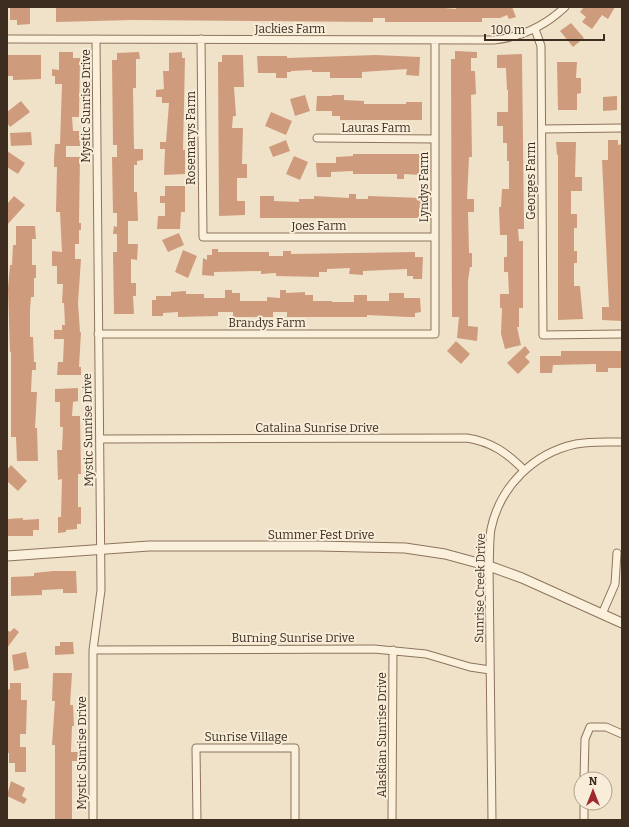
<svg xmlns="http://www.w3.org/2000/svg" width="629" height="827" font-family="Bitter,serif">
<rect width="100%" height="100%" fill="#f0e2c8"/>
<path fill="#cf9b7d" d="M10 7H30V24L17 25V20H10Z
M56 7H433L456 9V7H512L516 17 509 19 507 15 500 18H482V22H385V18H373V22L133 20 56 22Z
M584 7H615L608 19 602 15 592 29 582 22 586 17 580 12Z
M571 23 584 38 573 47 560 31Z
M455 51 477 52V58H471V71H475L476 94 471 95 472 157H469L467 199H474V212H468L469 253H472V267H470L468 281V326L478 327 477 341 457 338 459 317H452L451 67V59H455Z
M59 52H73V58H80L79 117H72L73 131H79L80 146H66V157H80L79 223H81V230H79V244H75V259H81L78 303 80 332H81L79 367H81V375H57L58 362H63L64 339H54V330H62V325H65L64 303H62L63 284H57V266H52V251L62 252 60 212H56L57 167H54V160L55 144H60L62 84H55V76H52V69L59 70Z
M139 52 140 59H136V88H133L134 149H143V160L137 161V165H134V192H137L138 221H128V244H138L137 260 131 259V283H136V296H133L134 314H114L113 252H117V234H113L114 226 117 227V213H113L112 157H117V145H113L112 60H117V53Z
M182 52V58H185L183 150H185V174L164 175 165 149H160V142H166L169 103H162V97H156V90L164 89 163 71H169V53Z
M522 54 524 229H518L519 241H523V308H519V327H517L521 345 505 349 501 334 502 308H500V294H509L508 272H504V257H507V235H500L499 207H501L502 189H509V161H507V143H503V126H497V112H508V90H507L506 68H497V55Z
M7 55H41V79L13 80V76H7Z
M222 55H243L244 87H234L236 116H233L232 128H243L242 164H247V178H237V201H245V215L219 216 218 62H222Z
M376 55 420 57 419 76 406 75 407 69 362 72V78H330V72H312V70L291 71V72H287V78H276V73H258L257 56H287V58Z
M557 62H577L576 78H581V93L577 94V110H558Z
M305 95 310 111 295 116 290 99Z
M332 95H344V100L364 101V104H406V102H422V120H340V116H332V111H316L317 96H332Z
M617 96V110L603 111V97Z
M21 101 30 112 10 127 7 123V112Z
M271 112 292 121 286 135 265 126Z
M31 132 32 145 11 146 10 133Z
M286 140 290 151 273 157 269 147Z
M608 140H618V145L622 144 621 321 602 320V307H609L602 160H608Z
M556 142H576L575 177H582V191H571V214H577V228H574V251H577V263H574V286H580L583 319 558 320V155H557Z
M7 151 25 163 18 174 7 167Z
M353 154H421L420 175 404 174V179H397V174H353V171L331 172V177H317L316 163H336V157L353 156Z
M294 156 308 162 300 180 286 174Z
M165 186H185V212H181L180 229H157L158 216H165V203H160V196H165Z
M349 194H356V199H368V196L422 198V218H260V196H274V201L299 202V199H314V196L349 198Z
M14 196 25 205 7 225V204Z
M16 226H35L36 239H32V265H36V278H34V297H31L30 309V337H33L34 362H36V370H32L31 392H37L35 428H37L38 461H17L16 437H11V352H10L8 288 10 265H12L13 245H16Z
M179 233 184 245 168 252 162 240Z
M212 249H218V252H269V256H283V251H291V254L415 252V257H423L422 279H413V276H407V269L363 271V275L349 274 350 268 327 269V272H319V277L276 276V273L261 274V271L214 272V276L202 275 203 258 207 260V255H212Z
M183 250 197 256 188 278 175 272Z
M225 290H232V293H240V301H267V297L280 298V290H286V293L305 292V295H313V301H332V302H354V295H367V301H389V293H404V298H420L421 312 415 313V317H408L367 315V317H287V312H273V317H233V312H218V316L178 317V312L163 313V316H152V300H156V296H171V292L186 291V294H204V298H225Z
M456 341 470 354 461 364 447 351Z
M525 346 530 352 525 357 530 362 518 374 507 363Z
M561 351H622V368H608V372H596V364L553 365 552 373H540V356H561Z
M78 388V401L73 402 72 416H80L81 474H78V507H81V524H77V529L66 530V532L58 533V517H61L62 479 58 480 57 450H62L63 427H60V402H55V389Z
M11 465 27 481 18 491 7 481V470Z
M23 518V520L39 519V530H33V536H8V519Z
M53 571H76L77 593H63V589L42 590V595L11 596V577L34 576V573Z
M14 628 19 632 7 648V630L10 632Z
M60 642H73L74 654 55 655V646H60Z
M26 652 29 668 14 671 12 655Z
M53 673H72L70 705H73L74 726H72L71 752H81V761H72V820H55V745H52L55 701H52Z
M10 683H21V700H27L26 734H20V747H26V772H15V763H9V753H7V690L10 689Z
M11 781 25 788 22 796 27 799 24 804 7 796Z"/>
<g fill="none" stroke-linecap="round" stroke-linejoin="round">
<g stroke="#8d745c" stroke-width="9">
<path id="minor" d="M535 29 541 46 543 335 622 334
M7 39 494 40C522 37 545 26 565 7
M201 39 203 237H435
M542 129 622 128
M317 138 435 139
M98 334H435V40
M100 439 467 438C492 442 507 453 524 470
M602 614 615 584 617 553
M93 650 374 649 426 654 470 667 490 670
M584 779 585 739 590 727H606L622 734
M93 820V650L101 590 96 39
M197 820 196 748H295V820
M392 820 393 650
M492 820 489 566C490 554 489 541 491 529 500 486 534 453 576 444 591 441 607 442 622 442
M584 820V803"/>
</g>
<g stroke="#8d745c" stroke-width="11">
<path id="tertiary" d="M7 556 149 546H318L405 548 445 554 489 566 522 578 622 623"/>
</g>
<use href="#minor" stroke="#faf0dc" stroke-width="7"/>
<use href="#tertiary" stroke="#faf0dc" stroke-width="9"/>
</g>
<g text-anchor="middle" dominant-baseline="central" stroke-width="4" stroke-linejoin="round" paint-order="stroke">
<g font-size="12" fill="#3d2d20" stroke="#f7edd8">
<text x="290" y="29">Jackies Farm</text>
<text transform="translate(86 106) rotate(-90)">Mystic Sunrise Drive</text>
<text x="376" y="128">Lauras Farm</text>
<text transform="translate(191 138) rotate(-90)">Rosemarys Farm</text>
<text transform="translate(531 181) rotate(-90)">Georges Farm</text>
<text transform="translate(424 187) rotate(-90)">Lyndys Farm</text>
<text x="319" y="226">Joes Farm</text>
<text x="267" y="323">Brandys Farm</text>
<text x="317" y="428">Catalina Sunrise Drive</text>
<text transform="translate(88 430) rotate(-91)">Mystic Sunrise Drive</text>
<text x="321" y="535">Summer Fest Drive</text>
<text transform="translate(480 588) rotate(-89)">Sunrise Creek Drive</text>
<text x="293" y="638">Burning Sunrise Drive</text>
<text transform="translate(382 735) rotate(-90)">Alaskian Sunrise Drive</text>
<text x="246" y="737">Sunrise Village</text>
<text transform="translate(82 753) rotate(-90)">Mystic Sunrise Drive</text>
</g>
</g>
<rect width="629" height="827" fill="none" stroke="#3d2d20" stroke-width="16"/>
<g transform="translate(593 791)"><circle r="19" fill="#f7edd8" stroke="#ada08e"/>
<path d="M0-3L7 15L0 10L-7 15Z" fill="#9e2a30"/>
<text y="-6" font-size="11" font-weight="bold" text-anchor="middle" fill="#3d2d20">N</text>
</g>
<path d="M485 34v6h119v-6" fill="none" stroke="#3d2d20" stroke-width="2"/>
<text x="491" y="34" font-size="12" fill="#3d2d20" stroke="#f7edd8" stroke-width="3" paint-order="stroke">100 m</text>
</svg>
